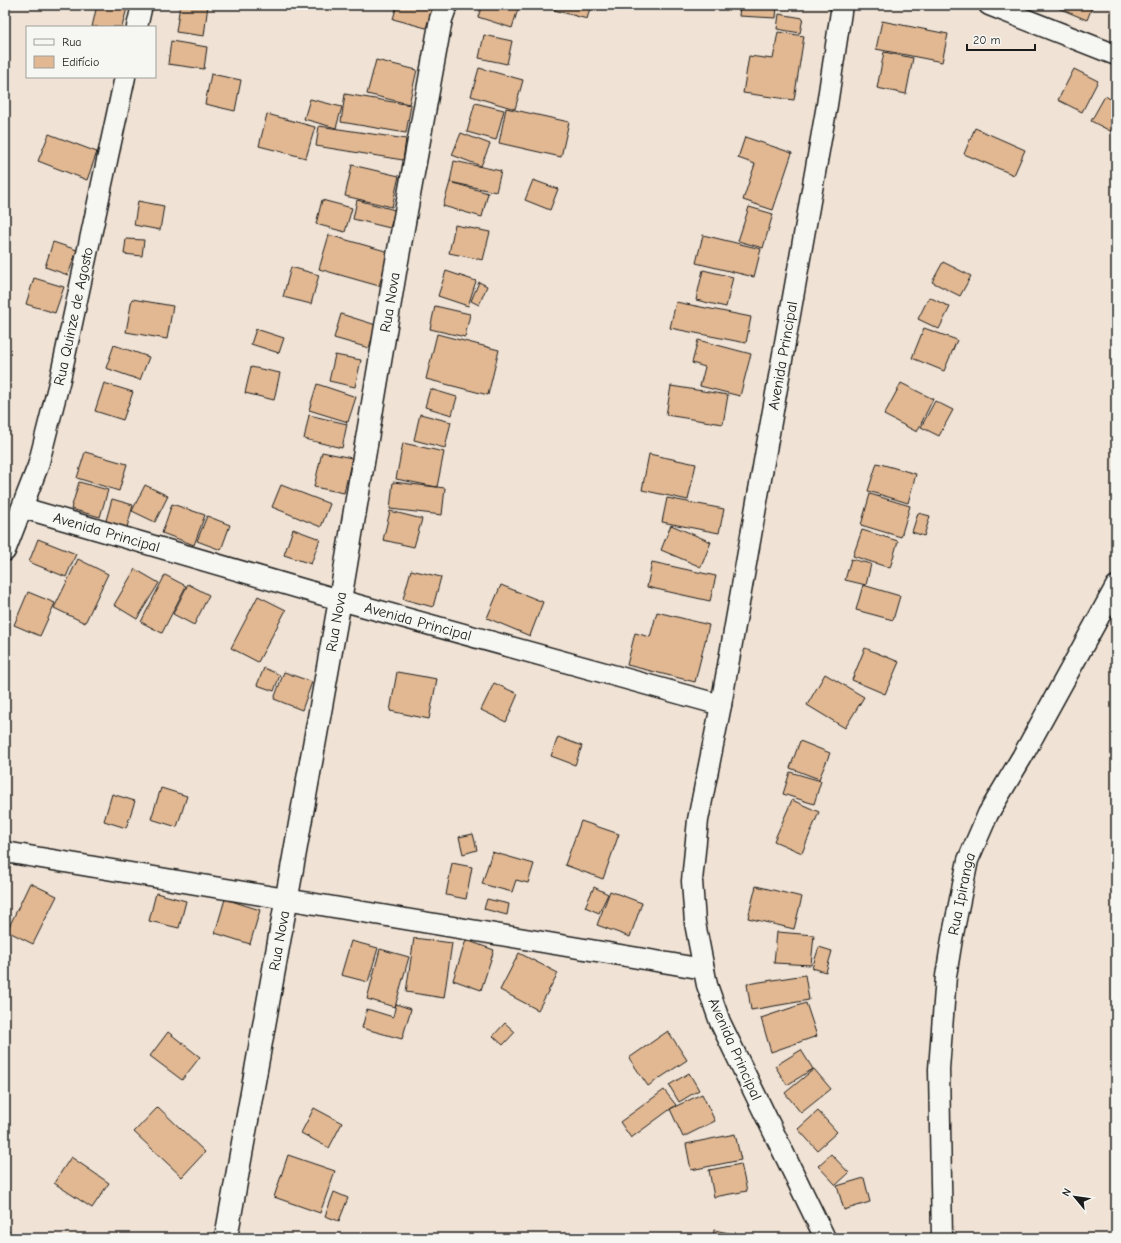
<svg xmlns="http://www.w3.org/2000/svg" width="1121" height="1243" font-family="'Comic Neue',sans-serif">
<rect width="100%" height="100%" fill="#f0e3d5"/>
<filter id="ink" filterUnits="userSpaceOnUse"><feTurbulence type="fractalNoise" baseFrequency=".025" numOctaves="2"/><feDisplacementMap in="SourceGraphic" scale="8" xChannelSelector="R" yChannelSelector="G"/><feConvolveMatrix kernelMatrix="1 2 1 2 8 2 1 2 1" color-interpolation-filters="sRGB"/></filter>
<g filter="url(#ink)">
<path fill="#e1b892" stroke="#1c1c1c" d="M97 5H117L127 8 122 27H92Z
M180 5H208L204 36 176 32Z
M397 5H433L426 28 393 19Z
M482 5 519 6 512 28 478 17Z
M555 5H591L587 19 554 10Z
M740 5H777L776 18 739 16Z
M1059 5H1093L1087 20 1058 8Z
M779 14 803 18 800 33 777 29Z
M882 21 948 34 942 62 876 49Z
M778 32 804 36 794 100 743 93 749 56 773 59Z
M484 35 512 41 507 64 479 58Z
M171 41 207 47 204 69 168 64Z
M884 52 913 58 906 94 877 88Z
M376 60 417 70 409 104 367 94Z
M479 68 523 80 515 109 471 96Z
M1074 69 1098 81 1082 112 1058 100Z
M211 74 241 80 235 111 205 104Z
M345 94 411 105 406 133 341 122Z
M1105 96 1116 102V134L1091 121Z
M310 99 342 107 336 128 304 119Z
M475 103 504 110 496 140 467 132Z
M506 108 569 122 561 157 499 143Z
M267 114 315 127 306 158 259 146Z
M319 126 406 139 403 160 316 146Z
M975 128 1025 150 1014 175 964 154Z
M461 133 490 144 481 166 452 155Z
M49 134 97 152 87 180 38 161Z
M745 137 792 153 773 210 743 200 755 164 738 158Z
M454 161 501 171 496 192 450 182Z
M352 165 399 176 392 207 345 196Z
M533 180 558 189 550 210 525 200Z
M450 182 488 193 482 217 443 206Z
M322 200 352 208 345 232 316 224Z
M357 200 395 210 390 228 353 219Z
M138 201 164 206 160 230 134 225Z
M749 207 773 214 763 248 738 241Z
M455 225 490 232 483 260 449 253Z
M329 235 389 252 379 286 319 269Z
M703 235 761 249 754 277 696 263Z
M126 239 144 240 142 256 124 254Z
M53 242 77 250 68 275 45 267Z
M943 262 971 276 960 296 932 282Z
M291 267 319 275 311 304 283 297Z
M703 270 733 277 726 307 696 300Z
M446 271 476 281 468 306 438 296Z
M34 278 64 287 55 313 26 304Z
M479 282 487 286 479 305 471 301Z
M929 297 950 307 939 329 918 319Z
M132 299 173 306 167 339 126 332Z
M676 302 751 317 746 343 670 328Z
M435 306 470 314 465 337 430 329Z
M341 314 376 325 369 348 334 338Z
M924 328 957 340 944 371 912 358Z
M256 329 284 338 279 353 251 344Z
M437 334 499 350 488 395 426 379Z
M698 340 751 354 740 396 700 386 705 367 692 363Z
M114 345 149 357 140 380 106 368Z
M335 355 361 360 355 387 329 381Z
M251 367 280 373 274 400 245 393Z
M104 383 133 392 123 420 95 411Z
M901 383 933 399 917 432 884 415Z
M317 384 356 397 348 422 309 410Z
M671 386 728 395 723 424 666 415Z
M430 389 457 397 452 415 425 407Z
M935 401 953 410 939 436 921 427Z
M420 414 451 422 445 448 414 440Z
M309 415 347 424 342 448 304 439Z
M403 443 444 452 437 487 396 479Z
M85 452 127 464 119 491 77 478Z
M322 452 352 458 344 493 314 487Z
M649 454 696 464 688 500 642 490Z
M877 463 916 474 908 503 868 491Z
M79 482 108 490 100 517 71 509Z
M393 482 445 488 442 515 390 509Z
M145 485 168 496 155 522 132 511Z
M281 485 330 504 321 527 272 507Z
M870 494 910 506 901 537 861 525Z
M667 498 724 509 719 533 662 522Z
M112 499 133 505 126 531 105 524Z
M172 504 205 515 194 545 162 533Z
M390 511 422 519 414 547 383 540Z
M918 513 930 516 924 536 912 532Z
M207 516 230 525 221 550 197 541Z
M671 525 711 542 701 567 661 550Z
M293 529 320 539 311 564 284 555Z
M862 530 898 541 890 568 853 556Z
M38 539 76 554 66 577 29 562Z
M78 559 108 574 85 623 54 608Z
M851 559 871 564 866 585 845 580Z
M652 562 716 576 710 601 647 587Z
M135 569 159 583 137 619 114 605Z
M411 570 441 577 433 607 403 599Z
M165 575 186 586 162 633 141 622Z
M188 584 209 595 194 625 173 614Z
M501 585 543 602 530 636 487 618Z
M863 585 900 596 893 620 856 610Z
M28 592 55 603 40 636 14 625Z
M258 596 286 610 258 662 231 648Z
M657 612 709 625 695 682 627 665 635 633 650 637Z
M865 648 899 662 885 694 852 680Z
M264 668 280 675 274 691 257 685Z
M284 672 312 682 302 710 274 699Z
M397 672 437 679 429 719 390 711Z
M825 674 864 697 845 728 807 705Z
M494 683 518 694 506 722 481 710Z
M558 737 582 746 575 765 551 756Z
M800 741 830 753 819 779 790 768Z
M790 772 821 781 814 804 783 794Z
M161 788 187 796 177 827 151 819Z
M112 794 135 801 126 828 104 821Z
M792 800 819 812 802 853 774 841Z
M581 821 619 834 603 879 565 865Z
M473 834 477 850 463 854 459 837Z
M492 852 534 864 528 883 516 880 512 892 482 884Z
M452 863 472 867 466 899 446 895Z
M30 883 57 896 33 944 7 931Z
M756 886 802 897 794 929 748 918Z
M594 887 608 894 599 913 585 907Z
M610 891 642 903 630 937 597 925Z
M156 893 186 901 179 928 149 921Z
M225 899 260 910 250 944 215 933Z
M487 899 509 904 507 915 484 909Z
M777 932 814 935 811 965 774 963Z
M414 938 452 943 444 998 406 992Z
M466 940 494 950 481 990 453 980Z
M351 941 378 948 368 982 341 975Z
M819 947 832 951 826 972 812 968Z
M380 949 409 957 395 1007 367 999Z
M519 953 558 973 538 1010 500 990Z
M805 975 809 1000 751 1010 747 984Z
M806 1003 817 1036 771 1052 761 1018Z
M396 1004 411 1009 402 1039 362 1028 367 1009 393 1017Z
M505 1023 515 1032 503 1045 493 1036Z
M668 1031 687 1060 648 1086 629 1058Z
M168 1032 200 1057 182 1080 150 1056Z
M801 1050 813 1069 787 1085 775 1066Z
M814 1069 831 1089 801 1113 785 1093Z
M689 1073 699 1090 679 1102 669 1085Z
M664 1090 676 1105 631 1138 620 1122Z
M702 1094 715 1121 683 1137 670 1109Z
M158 1107 205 1152 182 1177 134 1132Z
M314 1108 342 1123 329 1148 301 1133Z
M818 1111 837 1132 817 1150 798 1129Z
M735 1134 741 1160 691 1170 686 1144Z
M831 1154 849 1173 836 1185 818 1166Z
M288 1155 335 1171 320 1213 274 1197Z
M71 1157 109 1183 92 1208 54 1183Z
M741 1164 747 1191 714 1197 709 1170Z
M864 1178 870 1202 844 1210 837 1186Z
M334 1192 348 1198 339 1221 325 1216Z
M5 1229 19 1238H5Z
M714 1230 754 1238H713Z"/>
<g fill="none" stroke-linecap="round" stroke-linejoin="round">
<g stroke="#1c1c1c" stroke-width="23">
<g id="street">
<path d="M989 5 1116 55"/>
<path d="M137 27 142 5"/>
<path id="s1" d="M23 508 340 600 721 705"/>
<path id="s2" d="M5 551 38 466 60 379 125 77"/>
<path d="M5 852 704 969"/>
<path id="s3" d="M825 1238 720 1022 707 985 695 923 692 881 698 820 721 705 827 105 842 5"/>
<path id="s4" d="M942 1238 939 1069 946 976 952 939 968 860 988 814 1022 757 1116 586"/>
</g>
</g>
<g stroke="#1c1c1c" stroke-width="25">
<g id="secondary">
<path id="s5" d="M226 1238 340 600 395 272 441 19 446 5"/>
</g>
</g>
<path stroke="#1c1c1c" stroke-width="2.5" stroke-dasharray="3 3" stroke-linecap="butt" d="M797 1238V1232"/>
<use href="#street" stroke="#f6f6f2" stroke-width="20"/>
<use href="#secondary" stroke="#f6f6f2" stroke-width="22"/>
</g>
</g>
<g text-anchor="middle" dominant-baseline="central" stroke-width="3" stroke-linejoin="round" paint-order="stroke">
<g font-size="15" fill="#1c1c1c" stroke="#f6f6f2">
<text stroke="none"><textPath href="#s5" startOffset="950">Rua Nova</textPath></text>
<text stroke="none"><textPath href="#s2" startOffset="245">Rua Quinze de Agosto</textPath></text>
<text stroke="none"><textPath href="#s3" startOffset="918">Avenida Principal</textPath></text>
<text stroke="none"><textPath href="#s1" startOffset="87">Avenida Principal</textPath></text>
<text stroke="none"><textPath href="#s5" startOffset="626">Rua Nova</textPath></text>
<text stroke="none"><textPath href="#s1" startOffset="411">Avenida Principal</textPath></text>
<text stroke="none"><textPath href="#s4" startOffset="346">Rua Ipiranga</textPath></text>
<text stroke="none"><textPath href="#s5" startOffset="302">Rua Nova</textPath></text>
<text transform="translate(735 1049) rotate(66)">Avenida Principal</text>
</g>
</g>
<rect width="1121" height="1243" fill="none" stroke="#f6f6f2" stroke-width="20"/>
<rect x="10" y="10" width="1101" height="1223" fill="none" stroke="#1c1c1c" stroke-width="1.5" filter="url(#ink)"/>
<rect x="26" y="26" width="130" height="52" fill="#f6f6f2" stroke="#9f9f9c"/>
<rect x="34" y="39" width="20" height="6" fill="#f6f6f2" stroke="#9f9f9c"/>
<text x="62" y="46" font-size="12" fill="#1c1c1c">Rua</text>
<rect x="34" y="56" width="20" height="12" fill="#e1b892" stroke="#9f9f9c"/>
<text x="62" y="66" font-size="12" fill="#1c1c1c">Edifício</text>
<g transform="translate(1075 1197) rotate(299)" stroke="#f6f6f2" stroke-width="3" paint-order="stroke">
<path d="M0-3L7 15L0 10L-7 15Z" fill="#1c1c1c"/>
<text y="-6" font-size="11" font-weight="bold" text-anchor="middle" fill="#1c1c1c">N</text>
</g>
<path d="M967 44v6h68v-6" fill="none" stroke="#1c1c1c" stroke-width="2"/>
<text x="973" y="44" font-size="12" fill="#1c1c1c" stroke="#f6f6f2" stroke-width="3" paint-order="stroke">20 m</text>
</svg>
